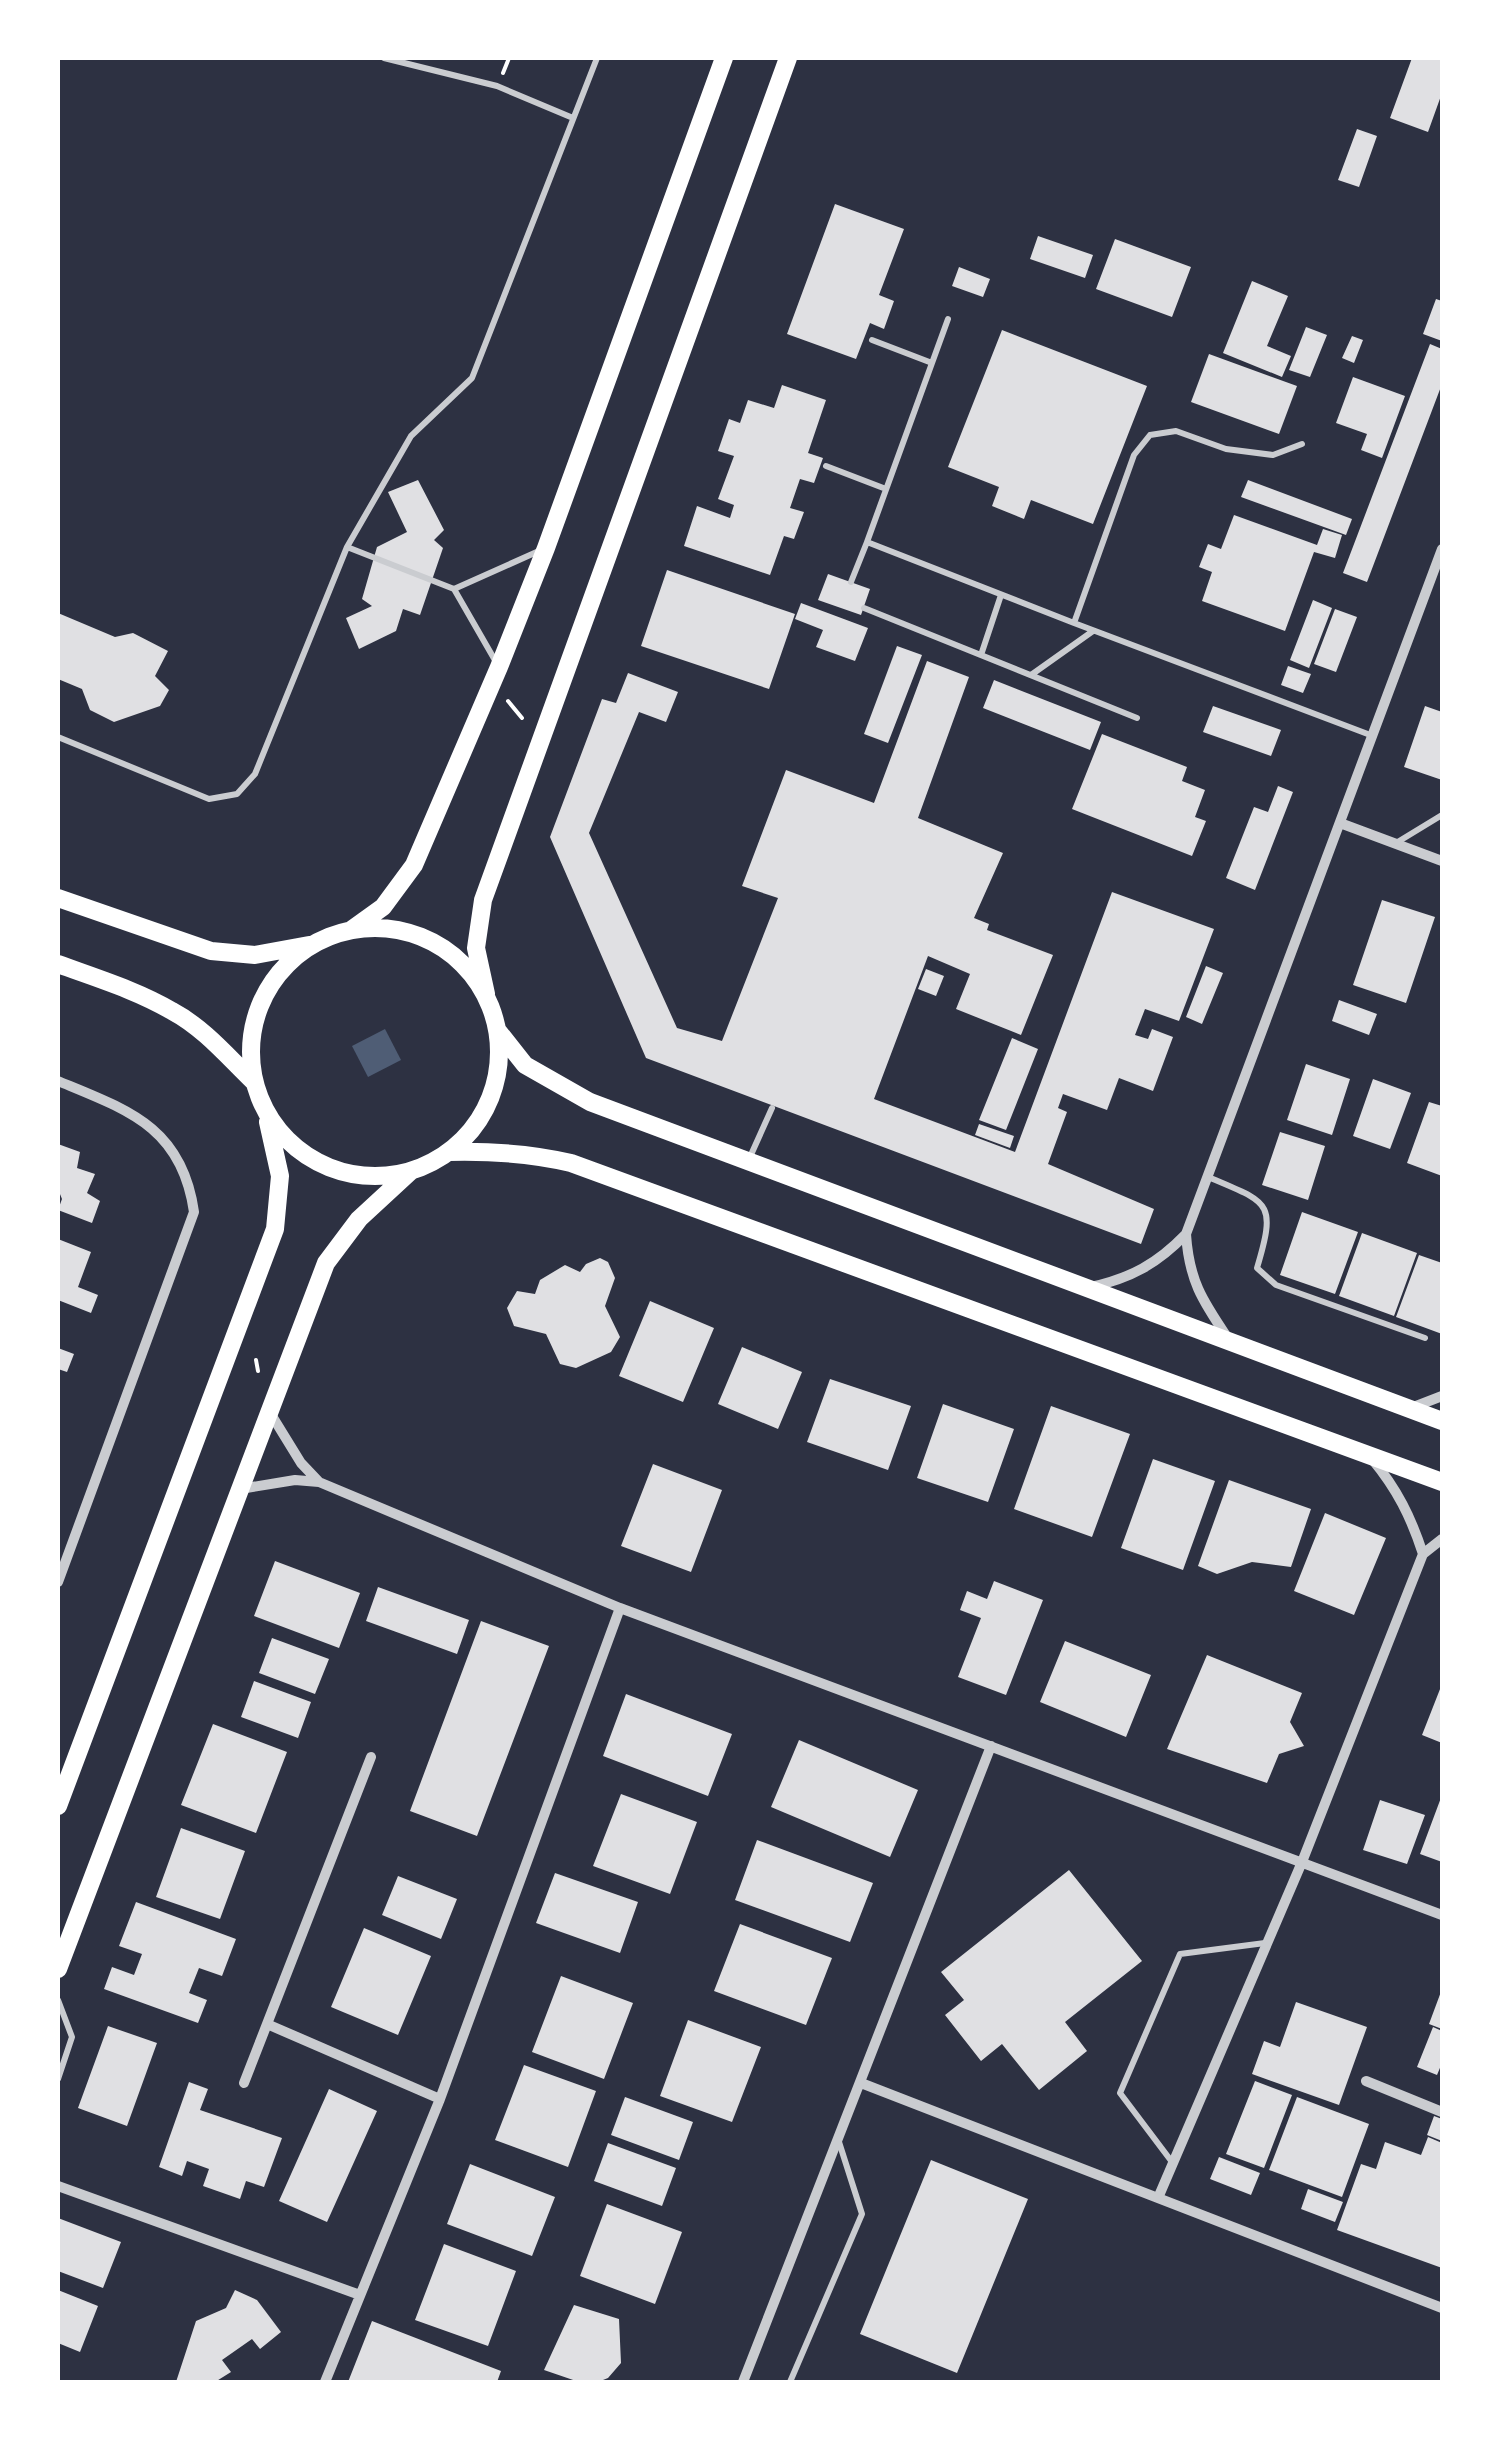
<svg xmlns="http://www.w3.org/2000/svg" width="1500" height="2440" font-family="'Fira Sans Condensed',sans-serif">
<rect width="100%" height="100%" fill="#2d3142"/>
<path fill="#4f5d75" d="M385 1029 401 1060 368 1077 352 1046Z"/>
<path fill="#e0e0e3" d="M1412 58H1442V93L1428 132 1390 118Z
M1357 129 1377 136 1359 187 1338 180Z
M835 204 904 229 879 295 894 301 884 329 870 323 856 359 787 334Z
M1038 236 1093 255 1085 278 1030 259Z
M1115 239 1191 267 1172 317 1096 289Z
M959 267 990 279 983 297 952 286Z
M1252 281 1288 296 1267 346 1291 356 1282 377 1223 353Z
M1436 299 1442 301V341L1423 334Z
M1306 327 1327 335 1310 377 1289 370Z
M1002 330 1147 386 1093 524 1031 500 1024 519 992 506 999 487 948 467Z
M1352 336 1363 340 1354 363 1342 358Z
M1430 344 1442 349V384L1367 582 1343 573Z
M1209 354 1297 386 1279 434 1191 402Z
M1353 377 1405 396 1382 458 1361 450 1367 434 1336 423Z
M782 385 826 400 808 453 823 458 814 483 800 479 790 508 804 512 794 539 784 536 770 575 684 546 697 506 730 518 734 505 718 499 734 456 718 451 729 419 740 423 748 400 774 408Z
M418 480 444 530 434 540 443 548 420 615 403 609 396 631 359 649 346 618 372 606 362 599 377 547 407 532 388 492Z
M1248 480 1352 519 1346 535 1241 497Z
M1234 515 1317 545 1323 529 1342 535 1335 558 1314 552 1285 631 1202 601 1212 572 1199 567 1208 544 1221 549Z
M667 570 795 614 769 689 641 646Z
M828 574 870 589 861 615 818 600Z
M1313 600 1332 608 1309 668 1290 660Z
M801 603 868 628 855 661 816 647 823 630 795 619Z
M1335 609 1357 617 1336 672 1314 664Z
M58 613 115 637 133 633 168 651 155 676 169 690 160 706 114 722 90 710 82 689 58 679Z
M897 646 922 655 888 743 864 734Z
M927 661 969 677 918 818 1003 853 974 918 989 924 987 930 1053 955 1021 1035 956 1009 970 974 928 956 874 1099 1015 1152 1112 892 1214 929 1179 1021 1145 1009 1135 1035 1148 1039 1152 1029 1173 1037 1153 1091 1119 1078 1107 1110 1063 1094 1058 1108 1067 1112 1048 1164 1154 1209 1141 1244 646 1058 550 837 602 699 616 703 628 673 678 692 666 722 639 712 589 833 677 1028 722 1041 778 898 742 886 786 770 874 803Z
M1288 666 1311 674 1303 693 1281 685Z
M994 680 1101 722 1090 750 983 708Z
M1213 706 1281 730 1271 756 1203 732Z
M1425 706 1442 712V780L1404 767Z
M1102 734 1187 767 1182 781 1205 790 1195 817 1206 821 1192 856 1072 809Z
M1278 786 1293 792 1255 890 1226 878 1254 807 1268 812Z
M1382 900 1435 917 1406 1003 1353 985Z
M1206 966 1223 973 1202 1024 1186 1017Z
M926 969 944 976 936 996 918 989Z
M1339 1000 1377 1014 1369 1035 1332 1021Z
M1012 1038 1038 1049 1006 1130 979 1120Z
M1306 1064 1350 1079 1332 1135 1287 1120Z
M1373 1079 1411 1093 1390 1149 1353 1136Z
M1429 1102 1442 1106V1176L1407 1163Z
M979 1124 1014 1136 1010 1148 975 1135Z
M1280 1132 1325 1146 1308 1200 1262 1185Z
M58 1144 80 1152 77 1168 95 1174 87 1193 100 1201 92 1223 58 1210 62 1199 58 1189Z
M1302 1212 1358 1232 1335 1294 1280 1275Z
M1362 1233 1417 1253 1394 1316 1339 1296Z
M58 1239 91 1252 78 1287 98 1295 91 1313 58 1300Z
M1419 1255 1442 1263V1334L1396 1317Z
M600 1258 608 1262 615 1278 605 1306 620 1337 611 1352 576 1368 560 1364 546 1334 514 1326 507 1308 517 1291 535 1294 540 1280 565 1265 580 1272 586 1264Z
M650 1301 714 1328 683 1402 619 1376Z
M742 1347 802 1372 778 1429 718 1404Z
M58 1348 74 1354 67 1372 58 1369Z
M830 1379 911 1406 888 1470 807 1442Z
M943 1404 1014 1429 988 1502 917 1478Z
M1051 1406 1130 1434 1092 1537 1014 1509Z
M1153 1459 1215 1481 1183 1570 1121 1548Z
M653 1464 722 1490 691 1572 621 1546Z
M1229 1480 1311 1509 1291 1567 1252 1562 1217 1574 1198 1566Z
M1325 1513 1386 1538 1354 1615 1294 1591Z
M275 1561 360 1593 339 1648 254 1616Z
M994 1581 1043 1600 1006 1695 958 1677 981 1618 960 1610 967 1591 987 1599Z
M378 1587 469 1620 457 1654 366 1621Z
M481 1621 549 1646 477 1836 410 1811Z
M272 1638 329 1659 315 1694 259 1673Z
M1065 1641 1151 1675 1126 1737 1040 1702Z
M1207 1655 1302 1693 1290 1722 1304 1746 1279 1754 1267 1783 1167 1749Z
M254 1681 311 1702 298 1738 241 1717Z
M1442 1684V1743L1422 1735Z
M626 1694 732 1734 708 1796 603 1756Z
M213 1724 287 1752 256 1833 181 1805Z
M799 1740 918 1790 890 1857 771 1807Z
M621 1794 697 1822 670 1894 593 1866Z
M1442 1795V1862L1420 1854Z
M1380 1800 1425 1815 1407 1864 1363 1850Z
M181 1828 245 1851 220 1919 156 1897Z
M757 1840 873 1883 850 1942 735 1900Z
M1069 1870 1142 1961 1065 2022 1087 2051 1039 2090 1002 2044 981 2061 945 2015 964 2000 941 1972Z
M555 1873 638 1902 620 1953 536 1923Z
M398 1876 457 1899 441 1939 382 1915Z
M136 1902 236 1939 222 1976 199 1968 189 1993 207 2000 198 2023 104 1989 112 1967 134 1975 142 1954 119 1946Z
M740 1924 832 1958 806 2025 714 1991Z
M364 1928 431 1956 398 2035 331 2007Z
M561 1976 633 2003 604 2079 532 2052Z
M1442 1989V2029L1429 2024Z
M1296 2002 1367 2027 1339 2105 1252 2074 1264 2041 1280 2047Z
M688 2020 761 2047 732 2122 660 2096Z
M108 2026 157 2043 127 2126 78 2108Z
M1433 2027 1442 2031V2063L1437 2075 1417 2067Z
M524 2065 596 2091 568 2167 495 2140Z
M1255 2081 1292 2095 1264 2168 1226 2154Z
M189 2082 208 2089 200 2110 282 2138 264 2187 246 2181 240 2199 203 2186 209 2169 187 2161 182 2176 159 2167Z
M329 2089 377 2111 327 2222 279 2201Z
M625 2097 693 2122 679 2160 611 2135Z
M1297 2097 1369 2124 1342 2197 1269 2170Z
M1434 2116 1442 2119V2141L1427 2135Z
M1428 2137 1442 2143 1440 2164 1442 2165V2268L1337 2230 1361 2164 1376 2169 1385 2142 1421 2155Z
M608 2143 676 2168 662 2206 594 2181Z
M1219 2157 1260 2173 1251 2195 1210 2179Z
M931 2160 1028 2199 957 2373 860 2334Z
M470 2164 555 2197 532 2256 447 2224Z
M1308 2189 1343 2202 1335 2222 1301 2209Z
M607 2204 682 2232 655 2304 580 2276Z
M58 2218 121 2242 103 2288 58 2271Z
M444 2244 516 2271 488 2346 415 2320Z
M58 2290 98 2306 80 2352 58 2343Z
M235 2290 257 2300 281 2332 260 2349 252 2339 222 2360 231 2372 215 2382H176L196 2321 226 2308Z
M574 2305 619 2319 621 2363 608 2378 598 2382H579L544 2370Z
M372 2321 501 2371 497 2382H348Z"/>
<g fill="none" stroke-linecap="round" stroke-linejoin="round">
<path stroke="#fff" stroke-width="4" d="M503 73 509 58
M508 701 522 718
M256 1360 258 1371"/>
<path stroke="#caccd0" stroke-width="6" d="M384 58 497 86 573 118
M948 319 867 542 1074 623
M872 340 932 363
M1302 444 1273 455 1226 449 1176 431 1150 435 1134 455 1074 623 1373 736
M826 466 886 489
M347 547 454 589 496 662
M851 582 867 542
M454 589 539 551
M864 608 1137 718
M981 655 1001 595
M1031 675 1093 631
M58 737 209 799 237 794 255 774 347 547 411 436 472 378 597 58
M1396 843 1442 815
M750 1157 772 1108
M1208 1177C1269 1203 1277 1201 1257 1268L1276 1285 1425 1338
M58 2000 72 2037 58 2079
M1172 2162 1120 2093 1180 1954 1265 1943
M790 2382 862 2214 839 2142"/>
<path stroke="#caccd0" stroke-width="10" d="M1340 823 1442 861
M58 1081C128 1110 182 1127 194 1212L58 1582
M1186 1234C1189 1280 1202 1300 1227 1337
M1091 1287C1131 1278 1157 1264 1186 1234L1442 549
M1411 1408 1442 1396
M269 1411 301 1463 319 1482
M1372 1459C1397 1489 1411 1517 1423 1554
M240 1489 295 1480 319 1482 620 1608 1442 1915
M267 2024 440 2099
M1366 2081 1442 2112
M244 2083 371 1757
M861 2083 1442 2308
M58 2186 360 2295
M1158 2198 1302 1862 1423 1554 1442 1539
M325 2382 440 2099 620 1608
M743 2382 991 1746"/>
<path stroke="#fff" stroke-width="18" d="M58 898 211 951 255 955 309 945
M251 1052a124 124 0 1 1 248 0a124 124 0 1 1-248 0Z
M351 930 383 907 414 865 499 667 546 548 724 58
M58 964C96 978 136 990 172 1011 204 1028 228 1057 254 1082
M486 994 476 948 483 900 788 58
M498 1031 525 1065 590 1102 1442 1421
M449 1152C491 1151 529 1153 571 1163L1442 1482
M58 1806 275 1229 280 1176 268 1122
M58 1969 326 1263 359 1219 411 1171"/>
</g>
<rect width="1500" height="2440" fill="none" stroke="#ffffff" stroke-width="120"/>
</svg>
